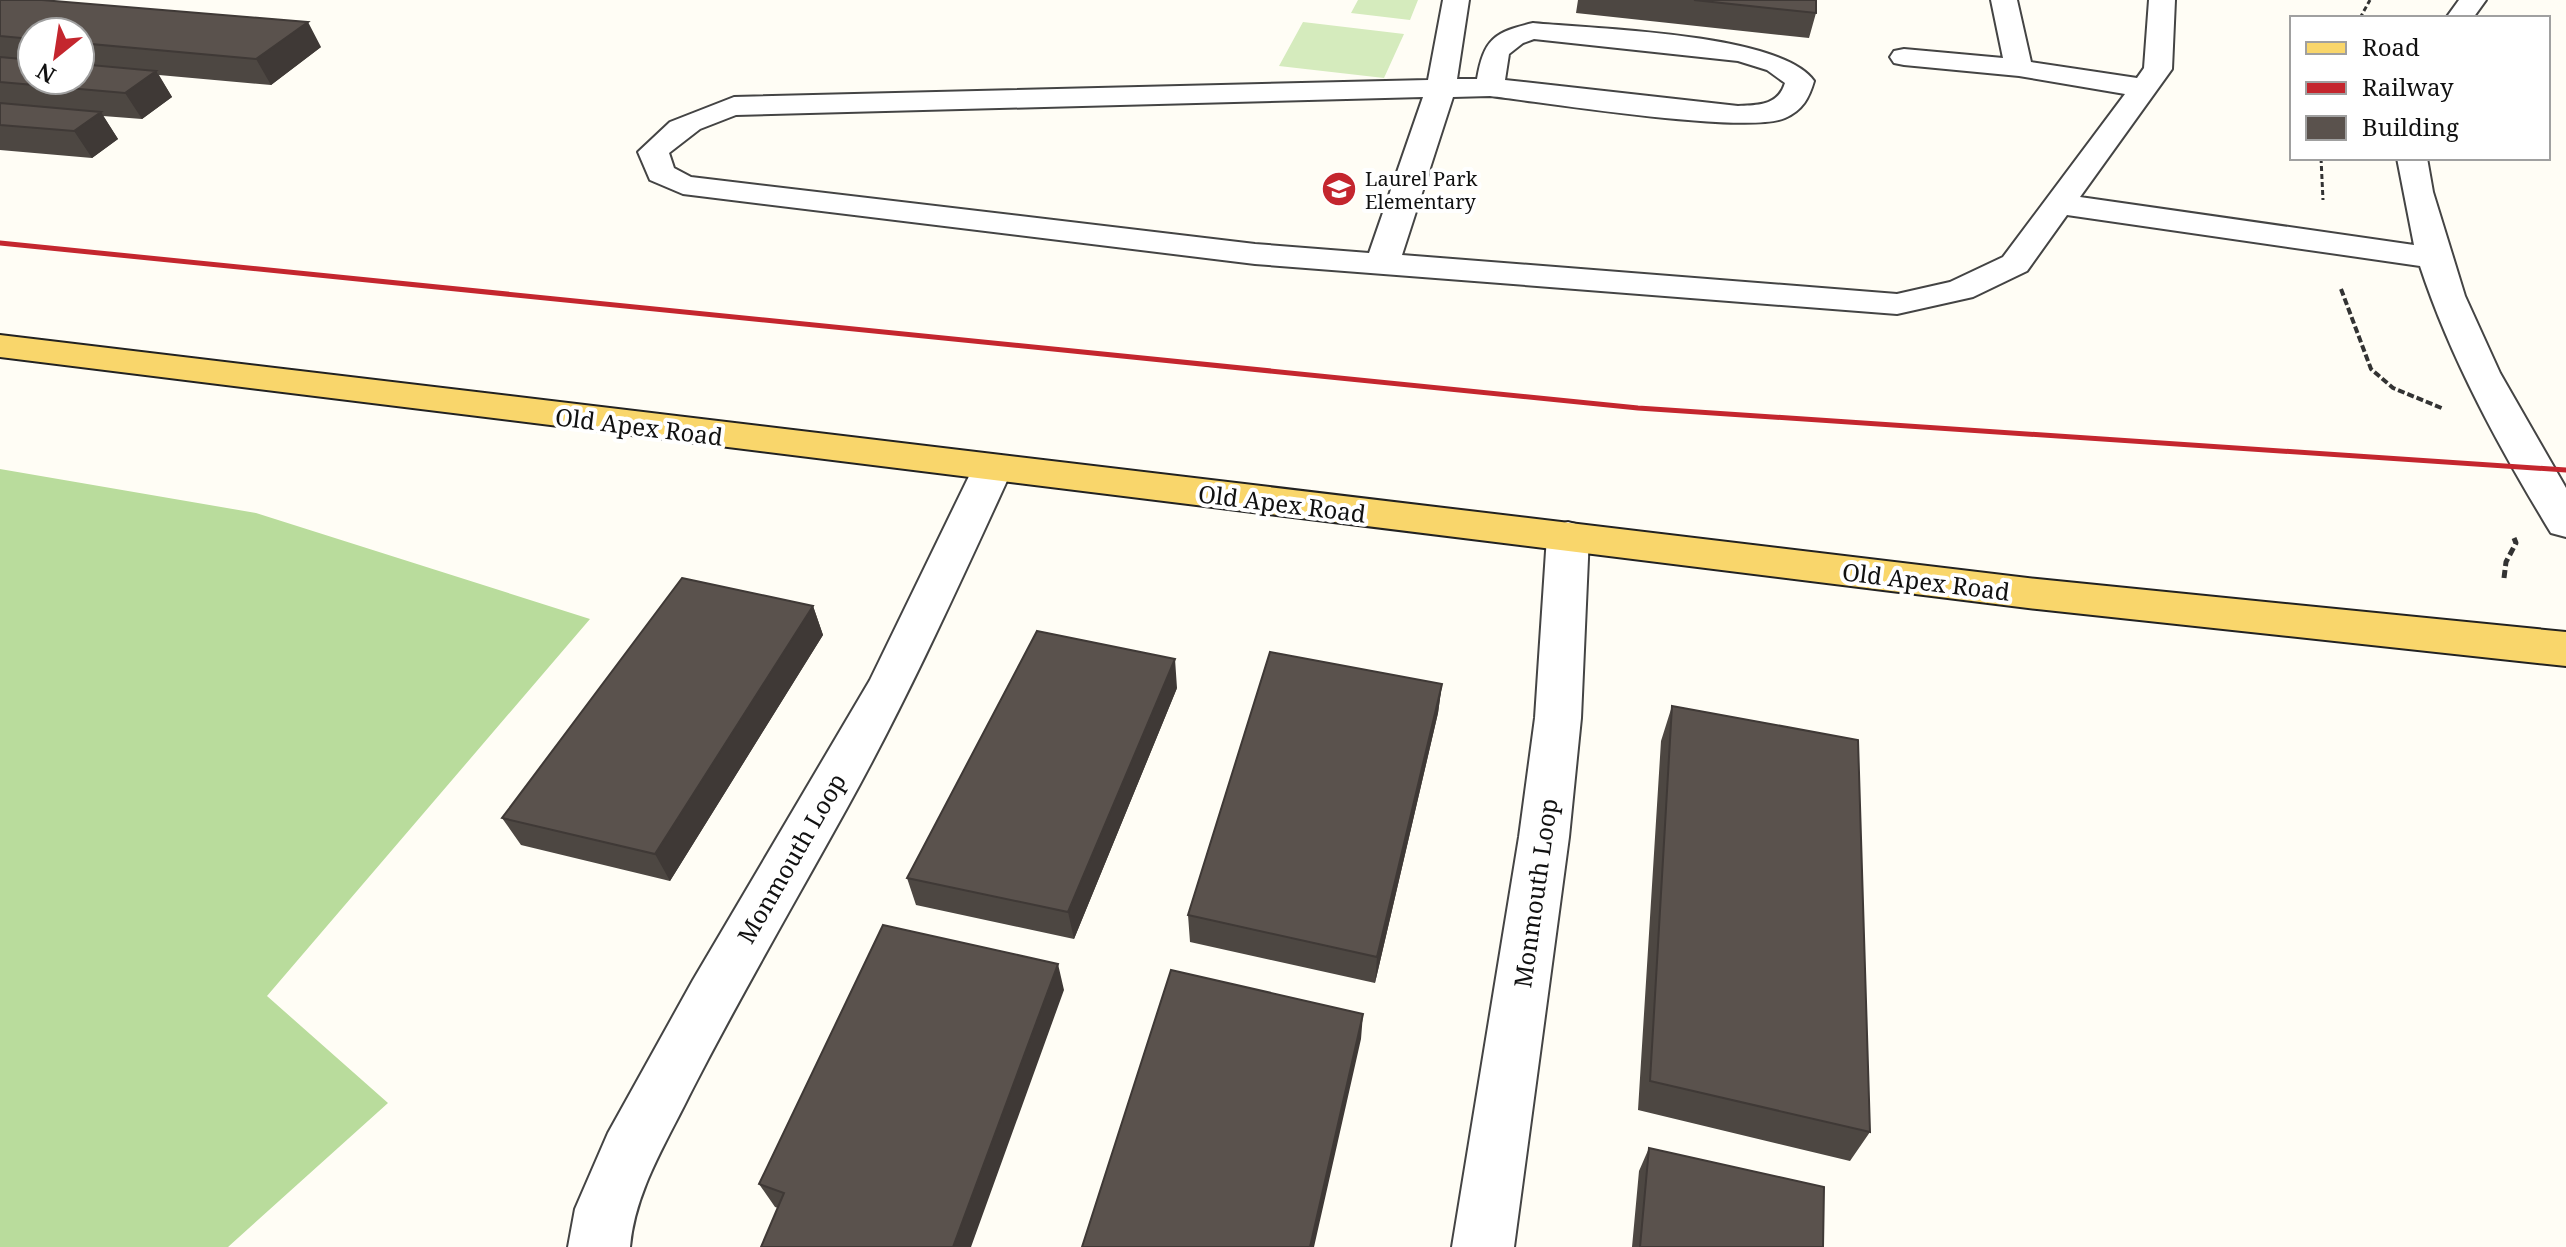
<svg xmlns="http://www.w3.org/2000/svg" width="2566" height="1247" font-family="'Noto Serif',serif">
<rect width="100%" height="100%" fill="#fffdf5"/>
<path fill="#d5ebbd" d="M1358 0H1418L1410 20 1351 13Z
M1303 22 1404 34 1384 78 1279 66Z"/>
<path fill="#b9dc9c" d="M0 469 256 513 590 619 267 996 388 1103 228 1247H0Z"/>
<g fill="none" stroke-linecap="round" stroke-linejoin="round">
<g stroke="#444" stroke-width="4">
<path id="minor" d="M1443 0H1469L1457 79H1477C1484 39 1494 32 1533 23 1593 29 1781 33 1814 81 1809 98 1803 110 1785 118 1748 135 1543 102 1490 96L1453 97 1402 255 1897 294 1950 282 2003 257 2125 94 2019 76 1904 65 1894 63 1890 57 1894 51 1904 49 2003 58 1991 0H2017L2031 62 2137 78 2144 68 2149 0H2175L2172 69 2080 197 2414 245 2397 158H2427L2433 192 2465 296 2500 373 2566 488V537L2551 533C2500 449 2451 360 2420 266L2067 215 2027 271 1973 297 1897 314 1255 264 683 194 650 180 638 152 670 122 734 97 1428 80ZM1534 39 1738 61 1767 70 1785 83C1778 106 1758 105 1738 106L1505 80 1509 54 1523 43ZM1423 97 1369 253 1255 244 691 177 674 168 669 153 700 129 736 115Z
M2459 0H2486L2473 18H2446Z
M992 457 1006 461 1012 470C959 585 908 698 847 808 794 904 739 998 689 1096 665 1145 635 1192 630 1247H568L575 1209 608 1133 693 980 870 680 972 470 978 461Z
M1568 522 1583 526 1589 536 1581 718 1569 837 1514 1247H1452L1519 837 1535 718 1547 536 1553 526Z"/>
</g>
<g stroke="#222" stroke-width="4">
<path id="major" d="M0 335 2037 579 2566 632V666L2037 609 0 357Z"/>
</g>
<path stroke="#333" stroke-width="3" stroke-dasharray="5 3" stroke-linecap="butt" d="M2360 18 2370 0
M2321 158 2323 200"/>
<path stroke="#333" stroke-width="4" stroke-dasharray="7 3" stroke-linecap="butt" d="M2341 289 2371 369 2393 388 2444 409"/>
<path stroke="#333" stroke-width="5" stroke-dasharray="8 4" stroke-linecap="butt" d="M2504 578 2506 562 2516 543 2514 538"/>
<use href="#minor" fill="#fff" fill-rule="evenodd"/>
<use href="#major" fill="#f9d66b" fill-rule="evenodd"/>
<path stroke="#c4262e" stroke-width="5" d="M0 243 1638 408 2566 470"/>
</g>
<path fill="#4d4742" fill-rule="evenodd" d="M0 0 321 47 271 85 159 75 172 97 142 119 103 116 118 139 92 158 0 150ZM32 32H80V80H32Z
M1578 0H1816V13L1809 38 1576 13Z
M813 606 823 635 670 881 521 845 502 818Z
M1442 684 1438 713 1375 983 1190 942 1188 915Z
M1177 688 1074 939 916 905 907 878Z
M1672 706 1870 1132 1850 1161 1638 1110 1661 741Z
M1064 990 778 1208 775 1207 759 1184Z
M1649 1148 1823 1247H1632L1639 1171Z"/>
<path fill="#3f3936" d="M308 22 321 47 271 85 256 59Z
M156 71 172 97 142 119 125 93Z
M101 112 118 139 92 158 74 131Z
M813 606 823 635 670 881 655 854Z
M1175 659 1177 688 1074 939 1068 912Z
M1442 684 1438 713 1375 983 1377 957Z
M1058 964 1064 990 971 1247H953Z
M1363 1014 1361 1039 1314 1247H1310Z"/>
<path fill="#5a524d" stroke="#3f3936" stroke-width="2" d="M0 0H42L308 22 256 59 80 43V32H32V39L0 36Z
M1694 0H1816V13Z
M0 57 32 60V80H80V64L156 71 125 93 0 82Z
M0 103 101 112 74 131 0 125Z
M682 578 813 606 655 854 502 818Z
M1037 631 1175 659 1068 912 907 878Z
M1270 652 1442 684 1377 957 1188 915Z
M1672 706 1858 740 1870 1132 1650 1081Z
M883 925 1058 964 953 1247H761L784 1193 759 1184Z
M1171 970 1363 1014 1310 1247H1082Z
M1649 1148 1824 1187 1823 1247H1640Z"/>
<defs>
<g id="school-disc" transform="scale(1.8)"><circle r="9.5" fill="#c4262e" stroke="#fff"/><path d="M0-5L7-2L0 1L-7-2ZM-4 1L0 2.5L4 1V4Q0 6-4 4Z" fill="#fff"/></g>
</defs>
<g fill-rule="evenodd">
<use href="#school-disc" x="1339" y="189"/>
</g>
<g text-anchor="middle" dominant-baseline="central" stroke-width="8" stroke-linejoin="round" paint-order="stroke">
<g font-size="20" fill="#111" stroke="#fff" text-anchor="start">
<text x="1365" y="178">Laurel Park<tspan x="1365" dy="23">Elementary</tspan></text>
</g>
<g font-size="24" fill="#111" stroke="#fff">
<text transform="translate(639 426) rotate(7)">Old Apex Road</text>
<text transform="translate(1282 503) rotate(7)">Old Apex Road</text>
<text transform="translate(1926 581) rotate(7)">Old Apex Road</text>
<text transform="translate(791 858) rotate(-60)">Monmouth Loop</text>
<text transform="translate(1535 893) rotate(-82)">Monmouth Loop</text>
</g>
</g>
<rect x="2290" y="16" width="260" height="144" fill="#ffffff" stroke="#a0a0a0" stroke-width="2"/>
<rect x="2306" y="42" width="40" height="12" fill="#f9d66b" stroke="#a0a0a0" stroke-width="2"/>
<text x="2362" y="56" font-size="24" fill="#111111">Road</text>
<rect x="2306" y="82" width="40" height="12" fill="#c4262e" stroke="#a0a0a0" stroke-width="2"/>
<text x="2362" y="96" font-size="24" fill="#111111">Railway</text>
<rect x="2306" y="116" width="40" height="24" fill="#5a524d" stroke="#a0a0a0" stroke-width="2"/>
<text x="2362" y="136" font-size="24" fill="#111111">Building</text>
<g transform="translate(56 56) rotate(210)"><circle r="38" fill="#ffffff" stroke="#a0a0a0" stroke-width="2"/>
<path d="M0-6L14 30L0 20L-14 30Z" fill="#c4262e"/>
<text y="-12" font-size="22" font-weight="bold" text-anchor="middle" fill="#111111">N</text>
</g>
</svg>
